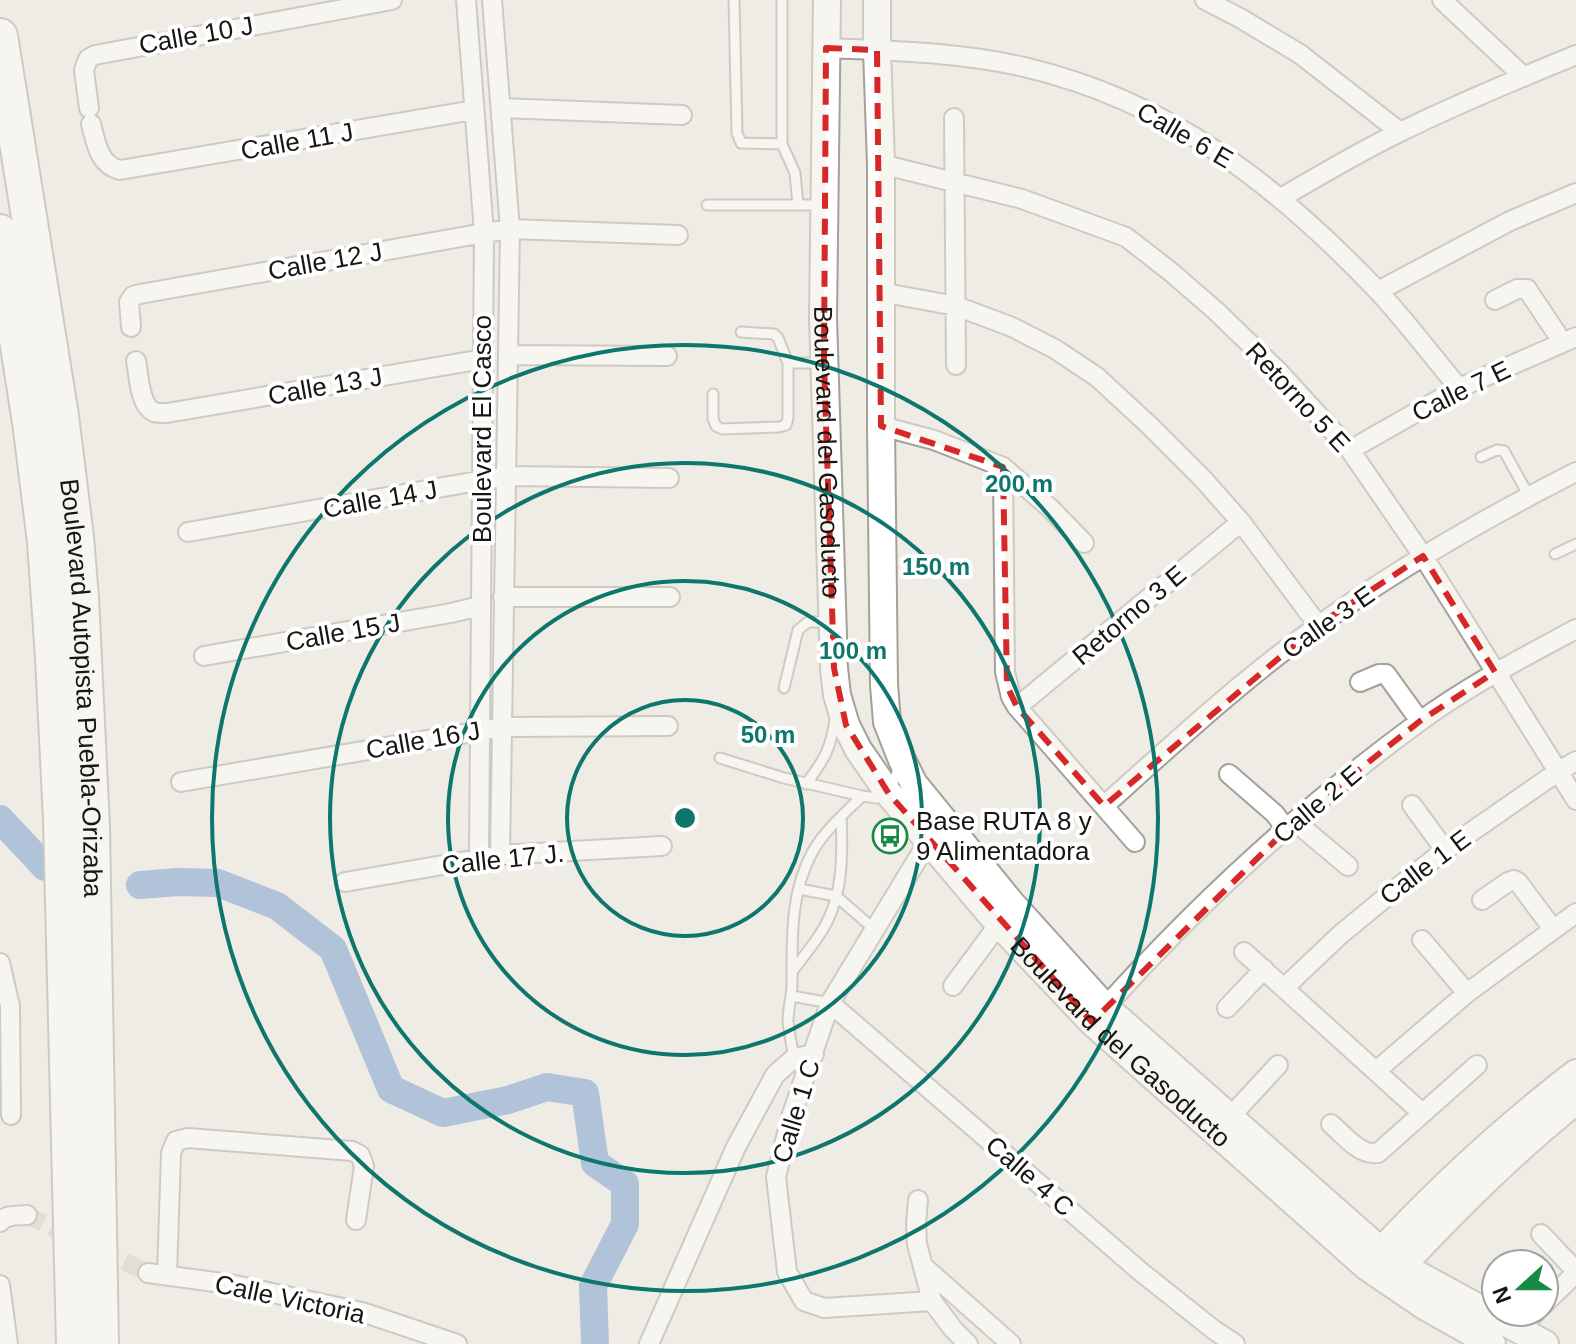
<svg xmlns="http://www.w3.org/2000/svg" width="1576" height="1344" font-family="Arial,sans-serif">
<rect width="100%" height="100%" fill="#eeece4"/>
<g fill="none" stroke-linecap="round" stroke-linejoin="round">
<path stroke="#6690cc" stroke-width="28" d="M0 819 45 867
M140 885 178 882 218 883 277 906 333 949 391 1089 443 1113 508 1100 547 1087 585 1093 595 1163 625 1184V1224L593 1286 595 1344"/>
<path stroke="#ceccc5" stroke-width="18" stroke-dasharray="18 9" stroke-linecap="butt" d="M27 1215 148 1273"/>
<g stroke="#a3a199" stroke-width="13">
<path id="lane" d="M734 0 737 133 741 143 782 144
M782 0V144L795 173 798 205
M707 205H821
M741 332 774 334 778 338 788 363
M713 394V419L716 426 722 429 779 427 786 425 788 418V363H821
M1481 457 1497 450 1504 451 1529 496
M1555 554 1576 544
M784 688 798 630 808 622H829
M720 758 784 778 862 796 877 798 889 794 899 767
M806 784C824 760 831 749 835 719
M799 889 836 896 874 929
M792 972C800 961 810 949 818 937 843 902 843 858 841 817
M792 996 830 1003
M794 1058C792 1046 789 1033 788 1021 788 1009 792 996 792 984 792 939 790 892 813 851 825 830 845 813 862 796"/>
</g>
<g stroke="#a3a199" stroke-width="22">
<path id="street" d="M466 0 484 233 479 858
M492 0 510 229 500 855
M1205 0 1240 18 1300 54 1400 132
M1442 0 1524 77
M826 48C892 51 959 52 1024 67 1170 101 1277 185 1377 290 1406 321 1432 356 1459 388
M89 108 84 70 88 59 95 55 392 0
M502 108 682 115
M954 118 956 365
M91 124C96 143 99 165 120 170L474 110
M881 164 1022 199 1126 237 1171 272 1216 311 1279 372 1350 450 1423 556 1576 800
M1281 198C1320 175 1359 152 1400 132 1457 104 1517 79 1576 55
M1378 291 1510 221 1576 193
M880 292 956 306 1012 327 1055 349 1097 377 1150 426 1203 479 1241 522 1318 625
M1495 300 1517 289H1527L1557 334 1561 344
M131 327 129 302 133 296 140 294 484 233 510 229 678 235
M508 355 667 356
M136 361C139 375 139 405 154 412 157 413 164 413 167 413L483 359
M881 426 934 440 1003 467 1050 508 1084 543
M1350 450 1459 388 1576 337
M1003 467 1005 672 1011 697 1017 707 1135 842
M188 532 506 476 669 478
M503 597H670
M204 656 451 613 480 606
M1360 682 1379 674H1386L1420 721
M1017 707 1241 522
M1229 774 1275 814 1286 829
M181 782 503 727 668 726
M1412 805 1445 850
M1104 806C1174 743 1243 679 1319 625 1400 567 1487 517 1576 472
M1296 820 1305 830 1348 866
M345 882 500 855 662 846
M1482 900 1508 882 1514 880 1518 882 1553 929
M1422 940 1467 993
M1244 952 1422 1113
M0 963 10 1006 11 1115
M953 986 999 924
M1285 987 1341 934 1397 888 1445 850 1559 771 1576 761
M830 1003 1141 1272 1214 1330 1235 1344
M1227 1008 1264 969
M1099 1014C1195 906 1303 807 1419 722 1468 686 1522 658 1576 629
M1376 1071 1467 993 1576 913
M1230 1117 1278 1065
M1331 1124C1344 1135 1360 1156 1378 1153L1477 1065
M918 1200 916 1224 917 1244 932 1301 953 1329 968 1344
M0 1222C6 1214 18 1216 27 1215
M1541 1234 1576 1271
M923 1266 1011 1344
M148 1273 230 1284 362 1312 457 1344
M167 1275 171 1153 176 1141 188 1138 352 1151 360 1155 364 1166 356 1220
M0 1285 8 1344
M932 1301 824 1308 804 1301 787 1272 776 1177 791 1117 830 1003 934 832
M1544 1304 1576 1273
M1517 1330 1536 1312
M649 1344 736 1147 775 1075 794 1058 814 1054"/>
</g>
<g stroke="#a3a199" stroke-width="30">
<g id="secondary">
<path id="s1" d="M827 0 823 318 834 668 837 695 846 725 858 749 889 794 999 924 1092 1022 1367 1267 1426 1307 1492 1344"/>
<path d="M877 0V50L881 164V426L884 685 887 722 902 760 914 784 1011 903 1105 1007 1381 1251 1402 1266 1545 1344"/>
<path d="M1370 1263C1433 1194 1502 1130 1576 1073"/>
<path d="M1392 1276C1450 1215 1509 1154 1576 1101"/>
</g>
</g>
<g stroke="#a3a199" stroke-width="38">
<g id="highway">
<path id="s2" d="M0 36 61 416 76 537 81 598 92 827 101 1344"/>
<path d="M0 232 30 422 45 542 53 658 61 819 74 1344"/>
</g>
</g>
<use href="#lane" stroke="#fff" stroke-width="9"/>
<use href="#street" stroke="#fff" stroke-width="18"/>
<use href="#secondary" stroke="#fff" stroke-width="26"/>
<use href="#highway" stroke="#fff" stroke-width="34"/>
</g>
<path d="M0 0H1576V1344H0ZM826 48 877 50 881 426 1003 467 1007 686 1017 707 1104 806 1318 625 1423 556 1495 672 1420 721 1296 820 1092 1022 889 794 846 725 834 668 824 362Z" fill="#eeece4" fill-opacity=".55" fill-rule="evenodd"/>
<path fill="none" stroke="#d62828" stroke-width="6" stroke-dasharray="16 10" stroke-linejoin="round" d="M826 48 877 50 881 426 1003 467 1007 686 1017 707 1104 806 1318 625 1423 556 1495 672 1420 721 1296 820 1092 1022 889 794 846 725 834 668 824 362Z"/>
<g fill="none" stroke="#0f766e" stroke-width="4">
<circle cx="685" cy="818" r="118"/>
<circle cx="685" cy="818" r="237"/>
<circle cx="685" cy="818" r="355"/>
<circle cx="685" cy="818" r="473"/>
</g>
<defs>
<g id="bus-ring" transform="scale(1.8)"><circle r="9.5" fill="#fff" stroke="#188a43" stroke-width="1.5"/><path d="M-5-6H5V4H4V6H2V4H-2V6H-4V4H-5ZM-3.5-4V0h7V-4ZM-3.5 1.2v1.5H-2V1.2ZM2 1.2v1.5H3.5V1.2Z" fill="#188a43"/></g>
</defs>
<g fill-rule="evenodd">
<use href="#bus-ring" x="890" y="836"/>
</g>
<g text-anchor="middle" dominant-baseline="central" stroke-width="8" stroke-linejoin="round" paint-order="stroke">
<g font-size="26" fill="#171613" stroke="#fff">
<text transform="translate(196 35) rotate(-10)">Calle 10 J</text>
<text transform="translate(1185 135) rotate(30)">Calle 6 E</text>
<text transform="translate(297 141) rotate(-10)">Calle 11 J</text>
<text transform="translate(325 261) rotate(-10)">Calle 12 J</text>
<text transform="translate(325 386) rotate(-10)">Calle 13 J</text>
<text transform="translate(1461 391) rotate(-26)">Calle 7 E</text>
<text transform="translate(1298 397) rotate(47)">Retorno 5 E</text>
<text transform="translate(482 429) rotate(-90)">Boulevard El Casco</text>
<text stroke="none"><textPath href="#s1" startOffset="452">Boulevard del Gasoducto</textPath></text>
<text transform="translate(380 499) rotate(-10)">Calle 14 J</text>
<text transform="translate(1129 615) rotate(-40)">Retorno 3 E</text>
<text transform="translate(1328 622) rotate(-35)">Calle 3 E</text>
<text transform="translate(343 632) rotate(-10)">Calle 15 J</text>
<text stroke="none"><textPath href="#s2" startOffset="658">Boulevard Autopista Puebla-Orizaba</textPath></text>
<text transform="translate(423 740) rotate(-10)">Calle 16 J</text>
<text transform="translate(1317 804) rotate(-40)">Calle 2 E</text>
<text transform="translate(503 859) rotate(-6)">Calle 17 J.</text>
<text transform="translate(1425 867) rotate(-37)">Calle 1 E</text>
<text stroke="none"><textPath href="#s1" startOffset="1148">Boulevard del Gasoducto</textPath></text>
<text transform="translate(796 1111) rotate(-73)">Calle 1 C</text>
<text transform="translate(1030 1176) rotate(41)">Calle 4 C</text>
<text transform="translate(290 1299) rotate(12)">Calle Victoria</text>
</g>
<g font-size="26" fill="#171613" stroke="#fff" text-anchor="start">
<text x="916" y="821">Base RUTA 8 y<tspan x="916" dy="30">9 Alimentadora</tspan></text>
</g>
</g>
<circle cx="685" cy="818" r="12" fill="#0f766e" stroke="#fff" stroke-width="4"/>
<g font-size="24" text-anchor="middle" font-weight="bold" fill="#0f766e" stroke="#fff" stroke-width="8" stroke-linejoin="round" paint-order="stroke">
<text x="1019" y="492">200 m</text>
<text x="936" y="575">150 m</text>
<text x="853" y="659">100 m</text>
<text x="768" y="743">50 m</text>
</g>
<g transform="translate(1520 1288) rotate(249)"><circle r="38" fill="#ffffff" stroke="#a2a2a1" stroke-width="2"/>
<path d="M0-6L14 30L0 20L-14 30Z" fill="#188a43"/>
<text y="-12" font-size="22" font-weight="bold" text-anchor="middle" fill="#171613">N</text>
</g>
</svg>
